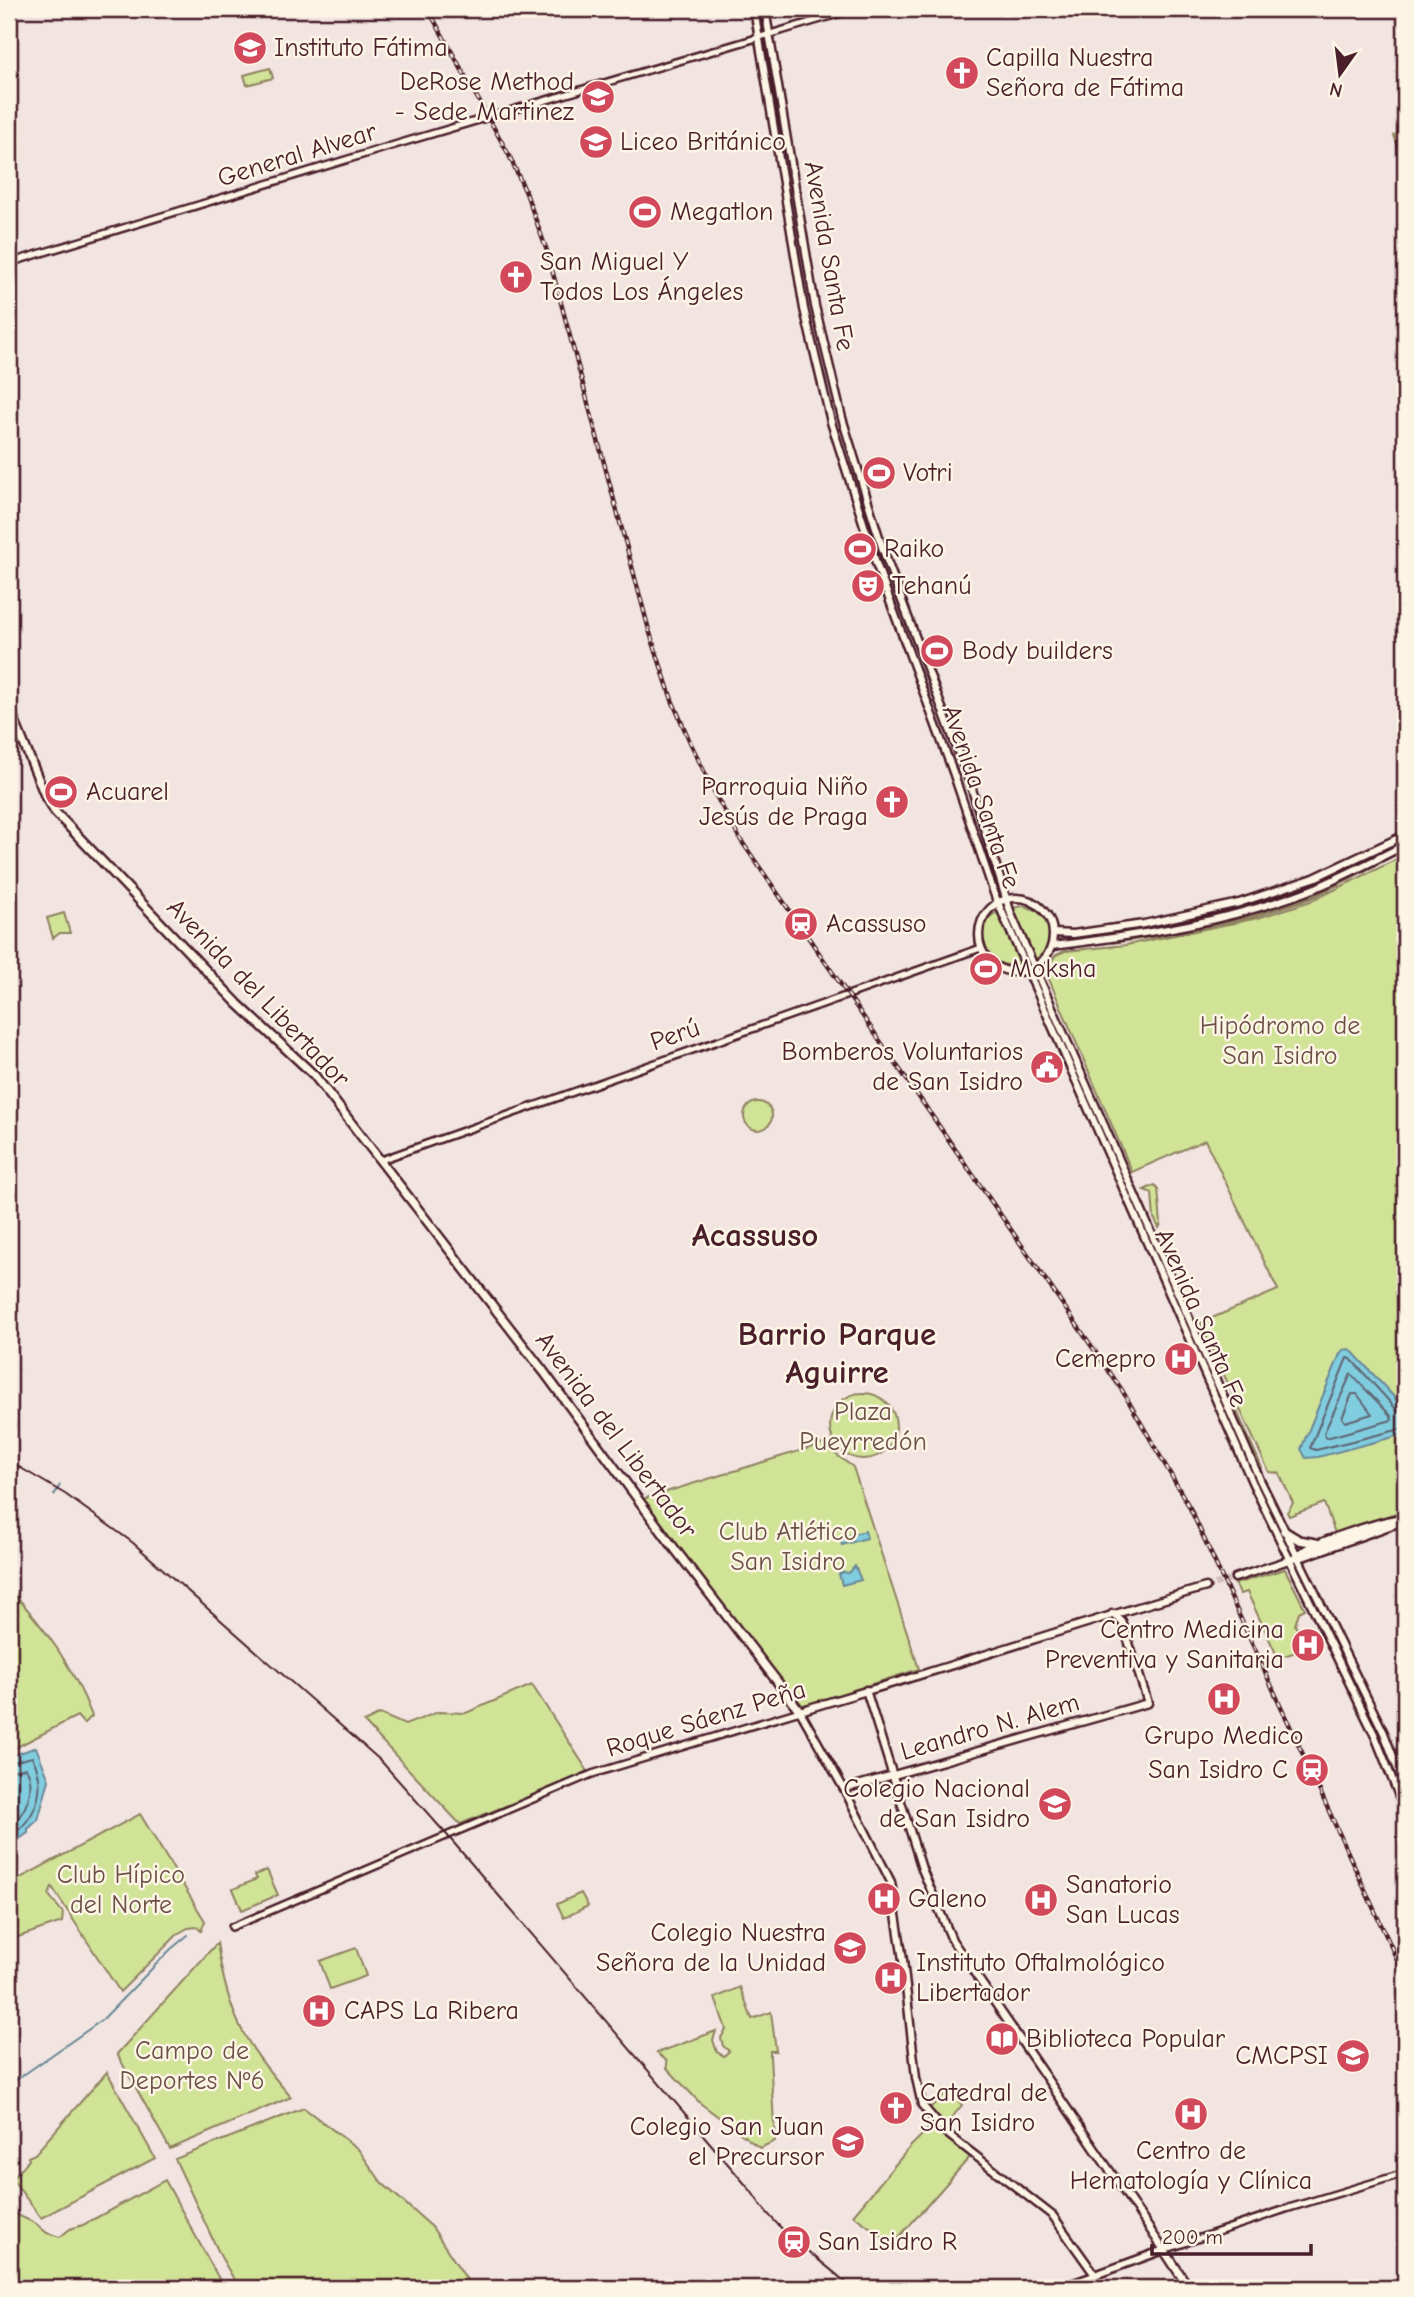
<svg xmlns="http://www.w3.org/2000/svg" width="1414" height="2297" font-family="'Comic Neue',sans-serif">
<rect width="100%" height="100%" fill="#f2e5e1"/>
<filter id="ink" filterUnits="userSpaceOnUse"><feTurbulence type="fractalNoise" baseFrequency=".0143" numOctaves="2"/><feDisplacementMap in="SourceGraphic" scale="14" xChannelSelector="R" yChannelSelector="G"/><feConvolveMatrix kernelMatrix="1 2 1 2 8 2 1 2 1" color-interpolation-filters="sRGB"/></filter>
<g filter="url(#ink)">
<path fill="#d1e397" stroke="#8e8161" stroke-width="2" d="M270 68 273 78 247 85 244 75Z
M1405 131V153L1402 159 1394 135Z
M1405 837V842L1318 884 1239 910 1144 930 1078 939V936C1160 924 1240 910 1318 880 1348 868 1377 851 1405 837Z
M1405 850 1315 897 1254 917 1156 937 1112 943 1253 916 1315 895Z
M1405 855V1510L1335 1533 1324 1503 1289 1516 1287 1512 1293 1503 1279 1473 1269 1472 1200 1323 1278 1290 1205 1140 1132 1172 1045 970 1056 955 1065 951 1126 945 1258 918 1314 900Z
M1023 906C1053 911 1060 945 1034 960L1013 908Z
M997 912 1020 964C984 973 966 930 997 912Z
M64 913 70 933H60L53 938 47 918Z
M744 1116a14 14 0 1 1 28 0a14 14 0 1 1-28 0Z
M1155 1185 1158 1189 1161 1224 1159 1228 1154 1218 1152 1193 1144 1190Z
M830 1426a33 33 0 1 1 66 0a33 33 0 1 1-66 0Z
M1232 1400 1262 1468 1259 1469 1229 1402Z
M822 1444 853 1467 919 1669 800 1707 643 1499Z
M1285 1569 1305 1609 1299 1612 1295 1625 1308 1648 1278 1658 1247 1592 1240 1594 1235 1584Z
M9 1588C45 1628 73 1666 92 1716L84 1724 77 1716 9 1751Z
M532 1685 589 1773 460 1824 364 1722 380 1714 405 1725 438 1712 466 1713Z
M140 1814 205 1921 201 1931 197 1927 188 1928 179 1933 120 1992 52 1887 49 1895 63 1913 62 1922 9 1940V1884Z
M267 1870 278 1895 242 1910 233 1889 257 1879 255 1875Z
M581 1893 588 1906 564 1918 557 1904Z
M217 1943C228 2016 244 2043 291 2097L170 2149 117 2054Z
M356 1948 366 1976 330 1989 320 1961Z
M740 1987 752 2019 771 2012 776 2051H770V2057L775 2141 760 2148 700 2103 667 2068V2061L657 2053 716 2031 713 2040 717 2052 724 2056 729 2051 723 2046 721 2038 726 2029 715 1998Z
M107 2072 155 2158 41 2218 12 2179 29 2160 28 2157 35 2154Z
M949 2090 962 2105 946 2125 930 2108Z
M304 2108 358 2149 382 2183 432 2227 469 2283 460 2288H239L221 2257 175 2159Z
M933 2124 970 2157 893 2244 853 2215 910 2147Z
M165 2180 224 2288H9V2211L35 2223 47 2233 60 2237 70 2229 83 2225Z"/>
<path fill="#80cddf" stroke="#6a8797" stroke-width="2" d="M1350 1349 1405 1409V1434L1318 1457 1306 1458 1301 1449 1340 1354 1343 1350Z
M865 1531 867 1538 842 1545 840 1538Z
M855 1566 861 1580 842 1585 839 1574 843 1572 849 1573Z
M36 1747 49 1780 38 1820 28 1829V1833L9 1846V1757Z"/>
<g fill="none" stroke-linecap="round" stroke-linejoin="round">
<path stroke="#606573" stroke-width="2" d="M1351 1374 1391 1416 1392 1420 1326 1438 1324 1433Z
M1352 1394H1357L1372 1414 1345 1422 1342 1418Z
M1405 1413 1397 1410 1351 1359 1347 1358 1310 1448 1316 1450 1405 1428
M9 1763 32 1757C48 1787 37 1819 9 1837
M9 1771 26 1768C37 1787 26 1814 9 1827"/>
<path stroke="#6a8797" stroke-width="2" d="M54 1495 60 1485
M9 2085 102 2020 171 1949 188 1935"/>
<path stroke="#d0bdbd" stroke-width="6" stroke-dasharray="6 3" stroke-linecap="butt" d="M1206 1587 1235 1578"/>
<g stroke="#4a1f2b" stroke-width="10">
<path id="tertiary" d="M9 263 401 143 855 9
M381 1160 981 948
M232 1927 592 1774 800 1711
M1164 2250 1289 2208 1405 2173
M1058 2288 1095 2275"/>
</g>
<g stroke="#4a1f2b" stroke-width="11">
<path id="secondary" d="M754 9 804 309 831 422 877 566 953 772 995 896 1253 1484 1375 1736 1405 1811
M765 9 815 306 842 418 883 550 971 786 1011 914 1261 1482 1384 1733 1405 1788
M979 935a37 37 0 1 1 74 0a37 37 0 1 1-74 0Z
M1054 933 1073 934 1144 924 1239 903 1314 878 1405 835
M1052 946C1142 935 1234 921 1318 887 1348 874 1377 859 1405 845
M1235 1578 1292 1559
M866 1690 922 1869 952 1940 1164 2250 1095 2275 1053 2216 945 2132 922 2105 916 2078 903 1960 891 1882 844 1789 800 1711C841 1698 882 1687 923 1674 1018 1645 1111 1614 1206 1587
M844 1789 1148 1703 1122 1621 1112 1614"/>
</g>
<g stroke="#4a1f2b" stroke-width="12">
<path id="primary" d="M9 707 46 798 55 812 238 1004 314 1075 544 1372 671 1544 800 1711
M1284 1531 1299 1540 1316 1543
M1296 1557C1307 1544 1386 1520 1405 1518
M1296 1557 1304 1556 1402 1521
M1164 2250 1189 2288"/>
</g>
<use href="#tertiary" stroke="#fcf5e5" stroke-width="5"/>
<use href="#secondary" stroke="#fcf5e5" stroke-width="6"/>
<use href="#primary" stroke="#fcf5e5" stroke-width="7"/>
<path stroke="#4a1f2b" stroke-width="2" d="M9 1461 65 1494 132 1542 381 1761 447 1835 751 2191C779 2235 815 2254 852 2288"/>
<g stroke="#4a1f2b" stroke-width="4.5">
<path id="rail" d="M428 9 509 155 526 193 547 251 649 630 672 700 690 742 716 796 740 839 1122 1390 1190 1508 1405 1977"/>
</g>
<use href="#rail" stroke="#fcf5e5" stroke-width="2" stroke-dasharray="5" stroke-linecap="butt"/>
</g>
</g>
<defs>
<g id="school-disc" transform="scale(1.75)"><circle r="9.5" fill="#d1495b" stroke="#fcf5e5"/><path d="M0-5L7-2L0 1L-7-2ZM-4 1L0 2.5L4 1V4Q0 6-4 4Z" fill="#fff"/></g>
<g id="church-disc" transform="scale(1.75)"><circle r="9.5" fill="#d1495b" stroke="#fcf5e5"/><path d="M-1.2-6h2.4v3.5h3.3v2.4h-3.3V6h-2.4V-.1h-3.3v-2.4h3.3Z" fill="#fff"/></g>
<g id="university-disc" transform="scale(1.75)"><circle r="9.5" fill="#d1495b" stroke="#fcf5e5"/><path d="M0-5L7-2L0 1L-7-2ZM-4 1L0 2.5L4 1V4Q0 6-4 4Z" fill="#fff"/></g>
<g id="stadium-disc" transform="scale(1.75)"><circle r="9.5" fill="#d1495b" stroke="#fcf5e5"/><path d="M0-5a6.5 5 0 1 0 0 10a6.5 5 0 1 0 0-10ZM-3.5-1.8h7v3.6h-7Z" fill="#fff"/></g>
<g id="theatre-disc" transform="scale(1.75)"><circle r="9.5" fill="#d1495b" stroke="#fcf5e5"/><path d="M-5-5.5Q0-4 5-5.5V0Q5 5 0 6Q-5 5-5 0ZM-3.3-2.5H-1v1.5H-3.3ZM1-2.5H3.3v1.5H1ZM-2.8 1Q0 5.5 2.8 1Z" fill="#fff"/></g>
<g id="station-disc" transform="scale(1.75)"><circle r="9.5" fill="#d1495b" stroke="#fcf5e5"/><path d="M-3-6H3Q5-6 5-4V2Q5 4 3 4L4.5 6H3L1.5 4h-3L-3 6H-4.5L-3 4Q-5 4-5 2V-4Q-5-6-3-6ZM-3.5-4v3h7v-3ZM-3.5 1v1.5H-2V1ZM2 1v1.5H3.5V1Z" fill="#fff"/></g>
<g id="civic-disc" transform="scale(1.75)"><circle r="9.5" fill="#d1495b" stroke="#fcf5e5"/><path d="M-.6-6.5H3V-4.5H.6V-3L4-1V1h2V6H-6V1h2V-1L-.6-3ZM-1.2 2.5V6h2.4V2.5Z" fill="#fff"/></g>
<g id="hospital-disc" transform="scale(1.75)"><circle r="9.5" fill="#d1495b" stroke="#fcf5e5"/><path d="M-5-5h3v3.5h4V-5h3V5h-3V1.5h-4V5h-3Z" fill="#fff"/></g>
<g id="library-disc" transform="scale(1.75)"><circle r="9.5" fill="#d1495b" stroke="#fcf5e5"/><path d="M-6-4Q-3-5.5-.7-3.5V5Q-3 3-6 4ZM6-4Q3-5.5 .7-3.5V5Q3 3 6 4Z" fill="#fff"/></g>
</defs>
<g fill-rule="evenodd">
<use href="#school-disc" x="250" y="48"/>
<use href="#church-disc" x="962" y="73"/>
<use href="#university-disc" x="598" y="97"/>
<use href="#university-disc" x="596" y="142"/>
<use href="#stadium-disc" x="645" y="212"/>
<use href="#church-disc" x="516" y="277"/>
<use href="#stadium-disc" x="879" y="473"/>
<use href="#stadium-disc" x="860" y="549"/>
<use href="#theatre-disc" x="868" y="586"/>
<use href="#stadium-disc" x="937" y="651"/>
<use href="#stadium-disc" x="61" y="792"/>
<use href="#church-disc" x="892" y="802"/>
<use href="#station-disc" x="801" y="924"/>
<use href="#stadium-disc" x="986" y="969"/>
<use href="#civic-disc" x="1047" y="1067"/>
<use href="#hospital-disc" x="1181" y="1359"/>
<use href="#hospital-disc" x="1308" y="1645"/>
<use href="#hospital-disc" x="1224" y="1699"/>
<use href="#station-disc" x="1312" y="1770"/>
<use href="#university-disc" x="1055" y="1804"/>
<use href="#hospital-disc" x="884" y="1899"/>
<use href="#hospital-disc" x="1041" y="1900"/>
<use href="#school-disc" x="850" y="1948"/>
<use href="#hospital-disc" x="891" y="1978"/>
<use href="#hospital-disc" x="319" y="2011"/>
<use href="#library-disc" x="1002" y="2039"/>
<use href="#university-disc" x="1353" y="2056"/>
<use href="#church-disc" x="896" y="2108"/>
<use href="#hospital-disc" x="1191" y="2114"/>
<use href="#university-disc" x="848" y="2142"/>
<use href="#station-disc" x="794" y="2242"/>
</g>
<g text-anchor="middle" dominant-baseline="central" stroke-width="5" stroke-linejoin="round" paint-order="stroke">
<g font-size="26" fill="#4a1f2b" stroke="#fcf5e5" text-anchor="start">
<text x="274" y="48">Instituto Fátima</text>
<text x="986" y="58">Capilla Nuestra<tspan x="986" dy="30">Señora de Fátima</tspan></text>
<text x="574" y="82" text-anchor="end">DeRose Method<tspan x="574" dy="30">- Sede Martinez</tspan></text>
<text x="620" y="142">Liceo Británico</text>
<text x="670" y="212">Megatlon</text>
<text x="540" y="262">San Miguel Y<tspan x="540" dy="30">Todos Los Ángeles</tspan></text>
<text x="903" y="473">Votri</text>
<text x="884" y="549">Raiko</text>
<text x="892" y="586">Tehanú</text>
<text x="962" y="651">Body builders</text>
<text x="868" y="787" text-anchor="end">Parroquia Niño<tspan x="868" dy="30">Jesús de Praga</tspan></text>
<text x="86" y="792">Acuarel</text>
<text x="826" y="924">Acassuso</text>
<text x="1010" y="969">Moksha</text>
<text x="1023" y="1052" text-anchor="end">Bomberos Voluntarios<tspan x="1023" dy="30">de San Isidro</tspan></text>
<text x="1156" y="1359" text-anchor="end">Cemepro</text>
<text x="1284" y="1630" text-anchor="end">Centro Medicina<tspan x="1284" dy="30">Preventiva y Sanitaria</tspan></text>
<text x="1224" y="1736" text-anchor="middle">Grupo Medico</text>
<text x="1288" y="1770" text-anchor="end">San Isidro C</text>
<text x="1030" y="1789" text-anchor="end">Colegio Nacional<tspan x="1030" dy="30">de San Isidro</tspan></text>
<text x="1066" y="1885">Sanatorio<tspan x="1066" dy="30">San Lucas</tspan></text>
<text x="908" y="1899">Galeno</text>
<text x="826" y="1933" text-anchor="end">Colegio Nuestra<tspan x="826" dy="30">Señora de la Unidad</tspan></text>
<text x="916" y="1963">Instituto Oftalmológico<tspan x="916" dy="30">Libertador</tspan></text>
<text x="344" y="2011">CAPS La Ribera</text>
<text x="1026" y="2039">Biblioteca Popular</text>
<text x="1328" y="2056" text-anchor="end">CMCPSI</text>
<text x="920" y="2093">Catedral de<tspan x="920" dy="30">San Isidro</tspan></text>
<text x="824" y="2127" text-anchor="end">Colegio San Juan<tspan x="824" dy="30">el Precursor</tspan></text>
<text x="1191" y="2151" text-anchor="middle">Centro de<tspan x="1191" dy="30">Hematología y Clínica</tspan></text>
<text x="818" y="2242">San Isidro R</text>
</g>
<g font-size="26" fill="#4a1f2b" stroke="#fcf5e5">
<text transform="translate(297 155) rotate(-17)">General Alvear</text>
<text transform="translate(829 256) rotate(80)">Avenida Santa Fe</text>
<text transform="translate(981 797) rotate(71)">Avenida Santa Fe</text>
<text transform="translate(258 993) rotate(46)">Avenida del Libertador</text>
<text transform="translate(675 1035) rotate(-19)">Perú</text>
<text transform="translate(1201 1318) rotate(66)">Avenida Santa Fe</text>
<text transform="translate(616 1435) rotate(53)">Avenida del Libertador</text>
<text transform="translate(706 1719) rotate(-17)">Roque Sáenz Peña</text>
<text transform="translate(990 1727) rotate(-16)">Leandro N. Alem</text>
</g>
<g font-size="26" fill="#6c5046" stroke="#fcf5e5">
<text x="1280" y="1026">Hipódromo de<tspan x="1280" dy="30">San Isidro</tspan></text>
<text x="863" y="1412">Plaza<tspan x="863" dy="30">Pueyrredón</tspan></text>
<text x="788" y="1532">Club Atlético<tspan x="788" dy="30">San Isidro</tspan></text>
<text x="121" y="1875">Club Hípico<tspan x="121" dy="30">del Norte</tspan></text>
<text x="192" y="2051">Campo de<tspan x="192" dy="30">Deportes Nº6</tspan></text>
</g>
<g font-size="33" font-weight="bold" fill="#4a1f2b" stroke="#fcf5e5">
<text x="755" y="1235">Acassuso</text>
<text x="837" y="1334">Barrio Parque<tspan x="837" dy="38">Aguirre</tspan></text>
</g>
</g>
<rect width="1414" height="2297" fill="none" stroke="#fcf5e5" stroke-width="35"/>
<rect x="18" y="18" width="1379" height="2262" fill="none" stroke="#4a1f2b" stroke-width="2.5" filter="url(#ink)"/>
<g transform="translate(1340 74) rotate(194)" stroke="#fcf5e5" stroke-width="5" paint-order="stroke">
<path d="M0-5L12 26L0 18L-12 26Z" fill="#4a1f2b"/>
<text y="-10" font-size="19" font-weight="bold" text-anchor="middle" fill="#4a1f2b">N</text>
</g>
<path d="M1152 2244v10h159v-10" fill="none" stroke="#4a1f2b" stroke-width="3.5"/>
<text x="1162" y="2244" font-size="21" fill="#4a1f2b" stroke="#fcf5e5" stroke-width="5" paint-order="stroke">200 m</text>
</svg>
